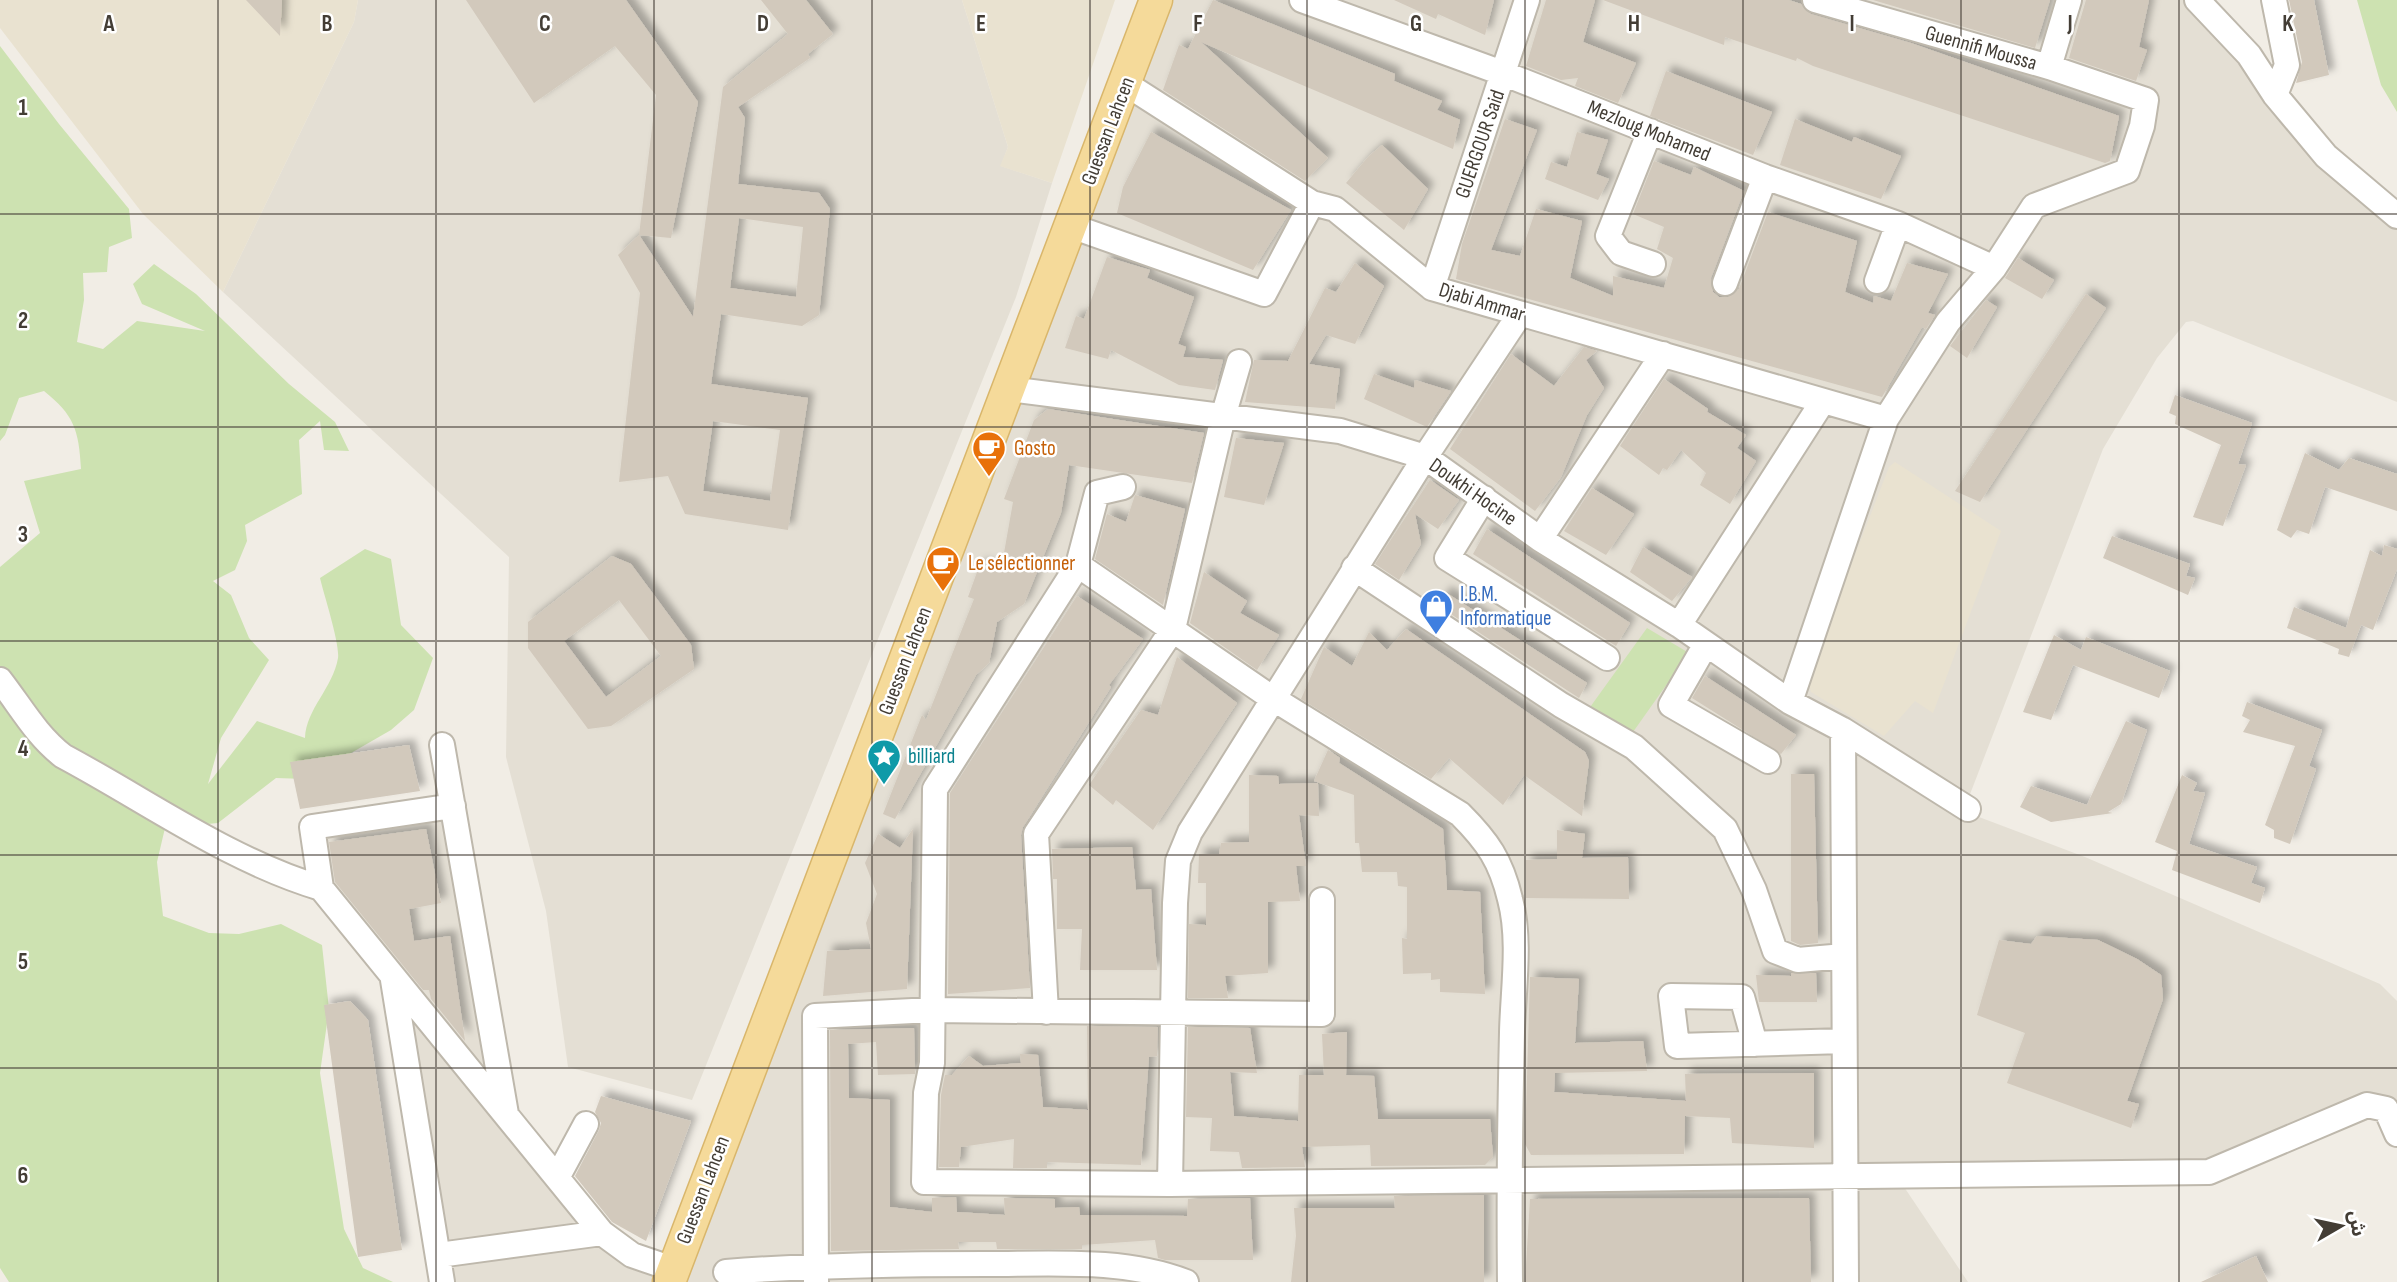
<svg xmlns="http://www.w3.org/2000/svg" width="2397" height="1282" font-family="'Sofia Sans Condensed','Noto Sans Arabic',sans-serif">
<defs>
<filter id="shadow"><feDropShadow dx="6" dy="-6" stdDeviation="3.5" flood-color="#0004"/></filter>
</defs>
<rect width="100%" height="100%" fill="#f1ede5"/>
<path fill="#e4dfd4" d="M358 0H962L1008 147 1001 166 1052 183 1016 297 692 1100 568 1067 546 911 506 757 509 557 223 292 354 22Z
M1165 0H2184L2397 228V402L2193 321 2186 322 2157 358 2103 449 1967 802 1971 814 2085 857 2380 984 2397 1001V1122L2390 1106 2209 1166 1894 1172 1968 1282H678Z
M449 813 498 1096 326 885 318 832Z
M402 997 591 1228 443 1249Z
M601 1239 664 1272 660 1282H448L445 1259Z"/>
<path fill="#e9e2d0" d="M0 0H358L354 22 223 292 143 214 0 28Z
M962 0H1115L1052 183 1000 166 1008 147Z
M1895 462 2001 531 1933 713 1915 701 1884 736 1811 692 1809 684 1831 617 1889 467Z"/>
<path fill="#cde2b1" d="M2357 0H2397V112L2381 85Z
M0 46 59 124 129 209 132 238 109 247 107 272 83 273 84 300 77 342 103 349 137 321 205 331 142 304 133 284 154 264 196 294 289 384 335 422 349 451 324 450 320 421 299 440 302 494 245 525 247 541 235 570 213 581 231 595 249 638 269 660 221 738 208 784 257 721 305 738C306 709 333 688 338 658 340 644 324 595 320 578L365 549 391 559 401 625 433 658 414 710 391 730 306 779 276 778 218 823 165 828 157 862 163 916 209 933 239 934 281 924 322 945 329 1009 320 1073 344 1229 363 1268 393 1282H9L0 1268V567L40 533 24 481 81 469C79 430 74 415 44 391L19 398 5 435 0 441Z
M1647 628 1689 653 1633 732 1588 710Z"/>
<path fill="#d2c9bc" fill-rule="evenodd" filter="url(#shadow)" d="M246 0H282L280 36Z
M466 0H626L698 102 671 238 639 235 656 95 615 46 534 103Z
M761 0H806L833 34 808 54 810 58 738 107 745 118 738 184 819 193 830 209 819 315 802 326 721 314 711 384 808 398 788 530 685 514 668 476 619 482 640 293 618 255 639 235 693 317 723 87 788 34ZM739 218 803 227 796 297 730 288ZM713 421 780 430 770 501 703 491Z
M1213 0 1395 74 1394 81 1442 101 1437 110 1460 120 1453 149 1201 42 1328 158 1305 181 1163 90 1179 45 1188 49Z
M1394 0H1494L1485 35 1438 14 1436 19Z
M1546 0H1595L1583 42 1636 63 1618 103 1575 86 1578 78 1561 80 1526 66Z
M1603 0H1789L1801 4 1811 14 1911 43 2119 116 2110 161 2105 163 1813 66 1797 58 1796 61 1725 37 1724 45Z
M1873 0H2050L2035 48Z
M2086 0H2149L2139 47 2147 50 2136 81 2069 58Z
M2289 0H2314L2329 75 2296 83 2302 62Z
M1666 71 1772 112 1753 155 1650 116Z
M1505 119 1537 130 1491 250 1520 256 1536 209 1582 221 1570 278 1613 296V276L1664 288 1673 258 1657 249 1664 227 1633 214 1654 161 1691 175 1694 167 1744 191 1711 278 1713 292 1719 297H1728L1739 289 1768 212 1857 241 1845 292 1873 303 1874 296 1891 301 1907 263 1948 274 1928 313 1935 315 1926 329 1922 327 1882 397 1456 279 1462 244Z
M1795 119 1852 142 1854 137 1901 156 1881 199 1780 165Z
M1151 132 1291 210 1253 270 1117 213 1123 187Z
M1577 132 1608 140 1596 174 1609 179 1598 200 1545 179 1551 162 1567 167Z
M1382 145 1428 189 1404 230 1346 183 1368 157Z
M1107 257 1150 270 1147 278 1194 297 1178 344 1186 347 1183 357 1223 360 1215 390 1179 385 1111 350 1108 359 1065 348 1076 316 1084 319Z
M2018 258 2054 280 2042 299 2005 278Z
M1355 263 1384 286 1355 344 1326 335 1309 364 1340 369 1335 409 1245 402 1254 360 1288 361 1325 288 1336 292Z
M2086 294 2106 308 1980 502 1955 491Z
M1986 300 1997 307 1967 358 1950 346Z
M1584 347 1597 351 1586 360 1604 388 1587 415 1561 477 1535 511 1450 449 1511 354 1554 386Z
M1374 374 1414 388 1415 380 1451 391 1427 427 1364 399Z
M1664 379 1708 409 1707 412 1746 435 1737 448 1756 461 1730 504 1700 485 1706 473 1681 450 1667 470 1663 468 1659 475 1620 446Z
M2175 395 2252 423 2238 464 2246 465 2223 526 2193 517 2221 445 2175 424 2176 416 2169 413Z
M1048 409 1204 433 1192 483 1069 465 1061 513 1024 604 997 622 989 663 976 675 895 819 883 814 922 715 926 720 974 599 968 597 980 564 1001 570 1013 502 1004 499 1034 420Z
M1236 438 1284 443 1264 505 1224 497Z
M2305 453 2339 470 2349 458 2397 474V511L2325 487 2309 534 2297 530 2291 538 2277 530Z
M1430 480 1459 500 1438 529 1415 514 1421 544 1399 580 1375 564Z
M1592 488 1634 514 1606 555 1564 531Z
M1135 495 1185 509 1163 605 1095 559 1107 514 1126 522Z
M1487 529 1630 623 1616 646 1473 554Z
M2112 536 2190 564 2186 576 2195 578 2188 595 2103 558Z
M2384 545 2397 549V569L2373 630 2361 625 2349 657 2338 654 2339 649 2287 628 2294 607 2346 628 2370 550 2382 556Z
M1643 547 1692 577 1672 601 1630 572Z
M612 556 631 564 691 645 694 669 611 726 588 729 528 648V622ZM619 600 661 656 606 697 564 641Z
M1204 572 1247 601 1240 613 1279 635 1257 670 1190 623Z
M1445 592 1587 683 1579 698 1437 605Z
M1077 596 1143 639 1109 685 1111 687 1023 827 1021 835 1030 988 948 994 950 793Z
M1406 629 1585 752 1589 761 1582 816 1524 775 1503 805 1449 758 1431 779 1301 699 1324 647 1352 666 1369 632 1387 650Z
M2054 635 2081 650 2086 637 2170 671 2159 698 2073 665 2051 720 2023 712Z
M1177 657 1237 703 1153 830 1116 800 1113 805 1089 785 1141 710 1158 715Z
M1705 676 1796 735 1781 754 1692 698Z
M2247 702 2322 730 2309 766 2316 769 2290 844 2274 838V830L2265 825 2295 746 2243 732 2250 720 2242 716Z
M2126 721 2147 730 2121 804 2108 812 2113 813 2051 822 2020 807 2031 786 2087 805Z
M409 745 420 791 300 809 290 762Z
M1328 750 1340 758 1339 763 1443 829 1447 890 1480 892 1485 994 1440 992V979L1431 980V973L1403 974 1402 938 1407 939V887L1398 886 1397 872H1362L1359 843H1355L1354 795 1314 781Z
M1791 774H1814L1818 943 1800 945 1791 941Z
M1249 775 1278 776 1279 784 1318 783 1319 816 1299 815 1306 866H1296L1300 901 1268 902V973L1225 976 1228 998H1188L1189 924 1206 925V883H1198L1199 854H1219L1221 843 1249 842Z
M2182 775 2197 783 2193 791 2205 793 2189 844 2257 867 2251 883 2265 888 2260 903 2172 870 2177 851 2155 842Z
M426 829 441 903 409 909 414 941 450 936 465 1041 431 999 429 990H423L335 882 329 842Z
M913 829 907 989 823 996 827 951 871 949 866 923 877 894 865 863 878 834 900 848Z
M1557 830 1585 834 1582 858 1628 857 1629 899 1526 898V860L1557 859Z
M1132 847 1136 890 1151 889 1157 970H1080L1082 929H1057V879H1053L1052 849Z
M2037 936 2098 940 2137 959 2161 975 2163 999 2127 1101 2139 1104 2131 1128 2007 1083 2025 1033 1977 1015 1999 940 2031 944Z
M1791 973H1816L1817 1002H1759L1756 975 1791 976Z
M1530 977 1579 979 1575 1043 1643 1041 1647 1071 1555 1073 1554 1092 1686 1101 1685 1074 1814 1073V1148L1732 1143 1730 1118 1685 1116 1684 1154 1531 1155 1525 1144Z
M350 1001 368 1020 402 1250 358 1257 324 1005Z
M1087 1026 1158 1027 1157 1056 1149 1057 1141 1165 1047 1162V1168H1013L1014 1139 961 1147 959 1167H939L941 1095 945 1075H952L969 1056 983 1066 1021 1063 1020 1054 1038 1055 1043 1107 1088 1110Z
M1188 1027 1250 1028 1257 1073 1230 1072 1234 1116 1298 1121 1299 1075H1324L1322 1034 1347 1032 1346 1075 1374 1076 1378 1119H1490L1493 1157 1485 1165 1371 1166 1370 1145 1302 1147 1305 1167 1242 1168 1239 1152 1210 1151 1212 1118 1186 1117Z
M914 1028 915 1074 878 1075 876 1042 848 1044 849 1098 890 1100V1207L932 1212V1198L956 1197 957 1212 1005 1215 1004 1198 1055 1199V1208L1079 1207 1080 1215 1187 1216 1188 1199 1250 1198 1253 1260H1165L1158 1258 1155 1240 1082 1245V1249H997L996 1242H958L959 1249 831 1251 830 1030Z
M601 1096 691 1121 646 1241 612 1222 575 1176 599 1130 601 1123 595 1112Z
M1484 1195V1282H1291L1296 1236 1294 1208H1395L1394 1196Z
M1809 1198 1811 1282H1525L1530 1199Z
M2256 1256 2268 1282H2201Z"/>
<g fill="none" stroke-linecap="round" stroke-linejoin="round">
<g stroke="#beb8ac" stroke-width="28">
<path id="minor" d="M1302 0 1505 74 1765 177 1898 224 1994 268
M2197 0 2249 55 2275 95 2326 156 2397 216
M2274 0 2287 65 2275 95
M2049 67 2069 0
M1126 84 1312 203 1335 209 1432 288 1886 419
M1650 131 1608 236 1621 253 1653 264
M1071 226 1264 294 1312 203
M1877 281 1898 224
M1725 283 1765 177
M1432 288 1527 0
M1009 389 1340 431 1425 457 1540 539 1679 625 1790 702 1843 730 1968 809
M1123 487 1097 493 1078 565 935 789 932 1063 926 1093 924 1182 1170 1184 2209 1172 2367 1105 2386 1109 2397 1134
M1484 498 1447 558 1607 658
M1540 539 1663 354
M1078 565 1272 698 1460 814C1488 842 1501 861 1510 899 1521 940 1513 990 1512 1032 1510 1116 1509 1199 1510 1282
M1354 568 1561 705 1634 747 1725 829 1754 890 1775 951 1798 960 1844 956
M1679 625 1823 401
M1706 644 1671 705 1768 761
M0 680C21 707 36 735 63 756 149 802 228 860 321 888
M1790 702 1886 419 1948 322 1994 268 2034 206 2127 171 2142 126 2146 100 2049 67 1815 0
M1843 730 1846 1282
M442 745 506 1114
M453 806 312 827 321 888 602 1233 632 1255 673 1269
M393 980 442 1282
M1046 1012 1036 834 1173 629 1223 417 1239 362
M1755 1044 1742 997 1671 996 1677 1046 1844 1041
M558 1176 586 1124
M1170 1184 1175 903 1178 861 1190 832 1425 457 1520 314
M439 1255 602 1233
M726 1272C813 1265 899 1264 986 1264 1052 1264 1124 1258 1186 1282
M816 1282 815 1016 932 1010 1322 1014V900"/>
</g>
<g stroke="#d9b66b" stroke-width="35">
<path id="major" d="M669 1282 1156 0"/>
</g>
<use href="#minor" stroke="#fff" stroke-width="24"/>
<use href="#major" stroke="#f5da9a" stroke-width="32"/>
</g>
<path fill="none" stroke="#433d35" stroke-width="2" stroke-opacity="0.55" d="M218 0V1282M436 0V1282M654 0V1282M872 0V1282M1090 0V1282M1307 0V1282M1525 0V1282M1743 0V1282M1961 0V1282M2179 0V1282M0 214H2397M0 427H2397M0 641H2397M0 855H2397M0 1068H2397"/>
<defs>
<g id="cafe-pin" transform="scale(1.75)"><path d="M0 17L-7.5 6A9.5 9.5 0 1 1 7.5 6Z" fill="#e8710a" stroke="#fff"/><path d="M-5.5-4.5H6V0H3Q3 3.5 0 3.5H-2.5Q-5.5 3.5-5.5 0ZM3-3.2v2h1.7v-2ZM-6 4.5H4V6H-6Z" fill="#fff"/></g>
<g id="shop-pin" transform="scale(1.75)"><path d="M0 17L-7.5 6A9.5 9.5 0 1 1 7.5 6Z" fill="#3f7fe0" stroke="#fff"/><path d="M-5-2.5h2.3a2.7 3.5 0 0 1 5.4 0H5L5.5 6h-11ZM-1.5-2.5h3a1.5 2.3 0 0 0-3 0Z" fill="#fff"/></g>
<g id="sight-pin" transform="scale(1.75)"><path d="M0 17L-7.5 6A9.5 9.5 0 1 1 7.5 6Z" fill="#0f9aa8" stroke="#fff"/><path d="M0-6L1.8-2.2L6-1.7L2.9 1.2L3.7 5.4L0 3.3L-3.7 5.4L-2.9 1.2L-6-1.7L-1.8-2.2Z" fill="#fff"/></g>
</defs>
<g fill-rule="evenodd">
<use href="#cafe-pin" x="989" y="448"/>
<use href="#cafe-pin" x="943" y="563"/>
<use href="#shop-pin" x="1436" y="606"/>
<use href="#sight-pin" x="884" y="756"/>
</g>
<g text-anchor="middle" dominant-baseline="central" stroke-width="5" stroke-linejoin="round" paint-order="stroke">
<g font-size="21" fill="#433d35" stroke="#fff">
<text transform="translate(1981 48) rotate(16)">Guennifi Moussa</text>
<text transform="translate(1108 131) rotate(-69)">Guessan Lahcen</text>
<text transform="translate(1649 131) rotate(22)">Mezloug Mohamed</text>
<text transform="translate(1480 144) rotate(-71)">GUERGOUR Said</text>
<text transform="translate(1482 302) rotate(17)">Djabi Ammar</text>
<text transform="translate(1473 492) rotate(35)">Doukhi Hocine</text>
<text transform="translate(905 661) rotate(-69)">Guessan Lahcen</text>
<text transform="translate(703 1190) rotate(-69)">Guessan Lahcen</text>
</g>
<g font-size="21" fill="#c56008" stroke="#fff" text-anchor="start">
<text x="1014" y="448">Gosto</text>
<text x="968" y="563">Le sélectionner</text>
</g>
<g font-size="21" fill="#366cbe" stroke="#fff" text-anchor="start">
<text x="1460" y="594">I.B.M.<tspan x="1460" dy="24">Informatique</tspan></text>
</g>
<g font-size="21" fill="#0d838f" stroke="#fff" text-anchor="start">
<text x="908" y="756">billiard</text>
</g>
</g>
<g font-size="23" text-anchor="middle" font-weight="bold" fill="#433d35" stroke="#fff" stroke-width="5" stroke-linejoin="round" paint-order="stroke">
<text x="109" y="31">A</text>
<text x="327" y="31">B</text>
<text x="545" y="31">C</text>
<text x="763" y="31">D</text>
<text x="981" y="31">E</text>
<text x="1198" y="31">F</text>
<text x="1416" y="31">G</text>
<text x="1634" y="31">H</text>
<text x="1852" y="31">I</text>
<text x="2070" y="31">J</text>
<text x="2288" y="31">K</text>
<text x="23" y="115">1</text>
<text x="23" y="328">2</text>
<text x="23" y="542">3</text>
<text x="23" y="756">4</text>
<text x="23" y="969">5</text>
<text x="23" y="1183">6</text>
</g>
<g transform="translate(2341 1226) rotate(81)" stroke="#ffffff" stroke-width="5" paint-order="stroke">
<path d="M0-5L12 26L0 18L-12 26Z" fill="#433d35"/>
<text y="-10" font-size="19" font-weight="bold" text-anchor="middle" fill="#433d35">ش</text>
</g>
</svg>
